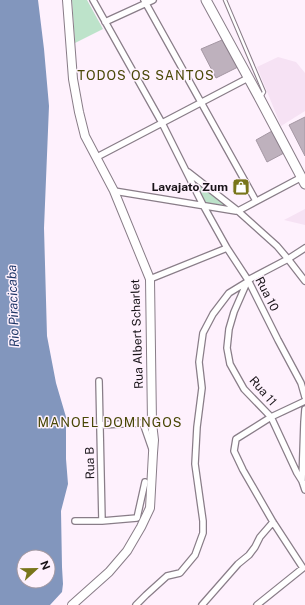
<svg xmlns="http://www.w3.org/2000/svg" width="305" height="605" font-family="'Public Sans',sans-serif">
<rect width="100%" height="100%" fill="#fef1fd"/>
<path fill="#f6e2f4" d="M278 57 296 62 305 73V111L281 126 257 67Z
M305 209V225L284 220Z"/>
<path fill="#bde3ca" d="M72 0H87L103 29 75 43Z
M192 178 226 205H212L203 202Z"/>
<path fill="#8296bd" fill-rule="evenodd" d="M0 0H38L44 49 49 106 44 228 47 336 56 383 66 417V459L68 484 61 511 62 567 63 584 62 592 50 605H0ZM24 557H48V581H24Z"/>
<path fill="#beb1bd" stroke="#a497a3" d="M222 40 238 67 216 78 201 49Z
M305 117V156L289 125Z
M272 131 284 153 267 162 256 140Z"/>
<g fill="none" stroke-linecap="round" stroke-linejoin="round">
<g stroke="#897d88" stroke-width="4.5">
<path id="lane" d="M225 0 264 92 261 97"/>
</g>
<g stroke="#897d88" stroke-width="8">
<path id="street" d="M93 0 162 123 203 205 227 248 248 280 278 340 301 383 305 397
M144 0 256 201
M105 22 153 0
M97 157 248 78
M188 172 238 211 277 246 288 259 305 281
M114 191 236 211
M238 211 302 177
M305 248 288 259 248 280 234 312 229 329 227 348 230 364 244 389 271 417 297 473 302 481 305 490
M150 279 227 248
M99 381 102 521
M100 425 143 423 152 449
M302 481 304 422 305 409
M75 521H102L137 518 145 482
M136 605 146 595 167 576 180 573 195 555 203 533V521L195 464 197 427 202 388 199 362 203 333 213 314 229 293 247 282
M202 605 238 564 249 555 255 547 260 537 273 522
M257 605 303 568 273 522 243 470 234 451 236 439 271 417 305 401"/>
</g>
<g stroke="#897d88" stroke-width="10">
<path id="secondary" d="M67 0 73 79 79 112 85 136 114 191 150 279 152 423 154 440 153 453 150 508 141 527 127 551 109 572 72 605"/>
</g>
<g stroke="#897d88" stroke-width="11">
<path id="primary" d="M206 0 260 99 305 184"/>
</g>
<use href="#lane" stroke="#fff" stroke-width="2.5"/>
<use href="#street" stroke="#fff" stroke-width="5.5"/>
<use href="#secondary" stroke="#fff" stroke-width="8"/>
<use href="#primary" stroke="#fff" stroke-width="9"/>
</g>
<defs>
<g id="shop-square" transform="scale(0.9)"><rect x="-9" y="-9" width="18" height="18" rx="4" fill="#78751a" stroke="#fef1fd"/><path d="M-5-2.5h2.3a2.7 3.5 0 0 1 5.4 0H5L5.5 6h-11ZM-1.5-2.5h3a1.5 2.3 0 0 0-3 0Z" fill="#fff"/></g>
</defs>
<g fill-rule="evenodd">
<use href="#shop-square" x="241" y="187"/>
</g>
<g text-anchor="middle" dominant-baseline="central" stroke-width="3" stroke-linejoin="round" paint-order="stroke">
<g font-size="12" font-weight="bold" fill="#181318" stroke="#fef1fd" text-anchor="end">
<text x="228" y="187">Lavajato Zum</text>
</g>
<g font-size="12" fill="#181318" stroke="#fef1fd">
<text transform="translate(267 294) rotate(63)">Rua 10</text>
<text transform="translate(137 334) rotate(-92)">Rua Albert Scharlet</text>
<text transform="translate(263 391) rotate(49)">Rua 11</text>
<text transform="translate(90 463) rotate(-91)">Rua B</text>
</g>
<g font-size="13" letter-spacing="1" fill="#494706" stroke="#fef1fd">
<text x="146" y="75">TODOS OS SANTOS</text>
<text x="110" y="422">MANOEL DOMINGOS</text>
</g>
<g font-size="13" font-style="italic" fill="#1e3667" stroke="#fef1fd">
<text transform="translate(13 306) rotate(-92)">Rio Piracicaba</text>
</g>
</g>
<g transform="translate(36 569) rotate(68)"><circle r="19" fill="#fef1fd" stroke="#a298a1"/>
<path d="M0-3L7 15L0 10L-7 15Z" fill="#78751a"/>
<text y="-6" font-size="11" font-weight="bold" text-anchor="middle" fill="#181318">N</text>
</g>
</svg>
